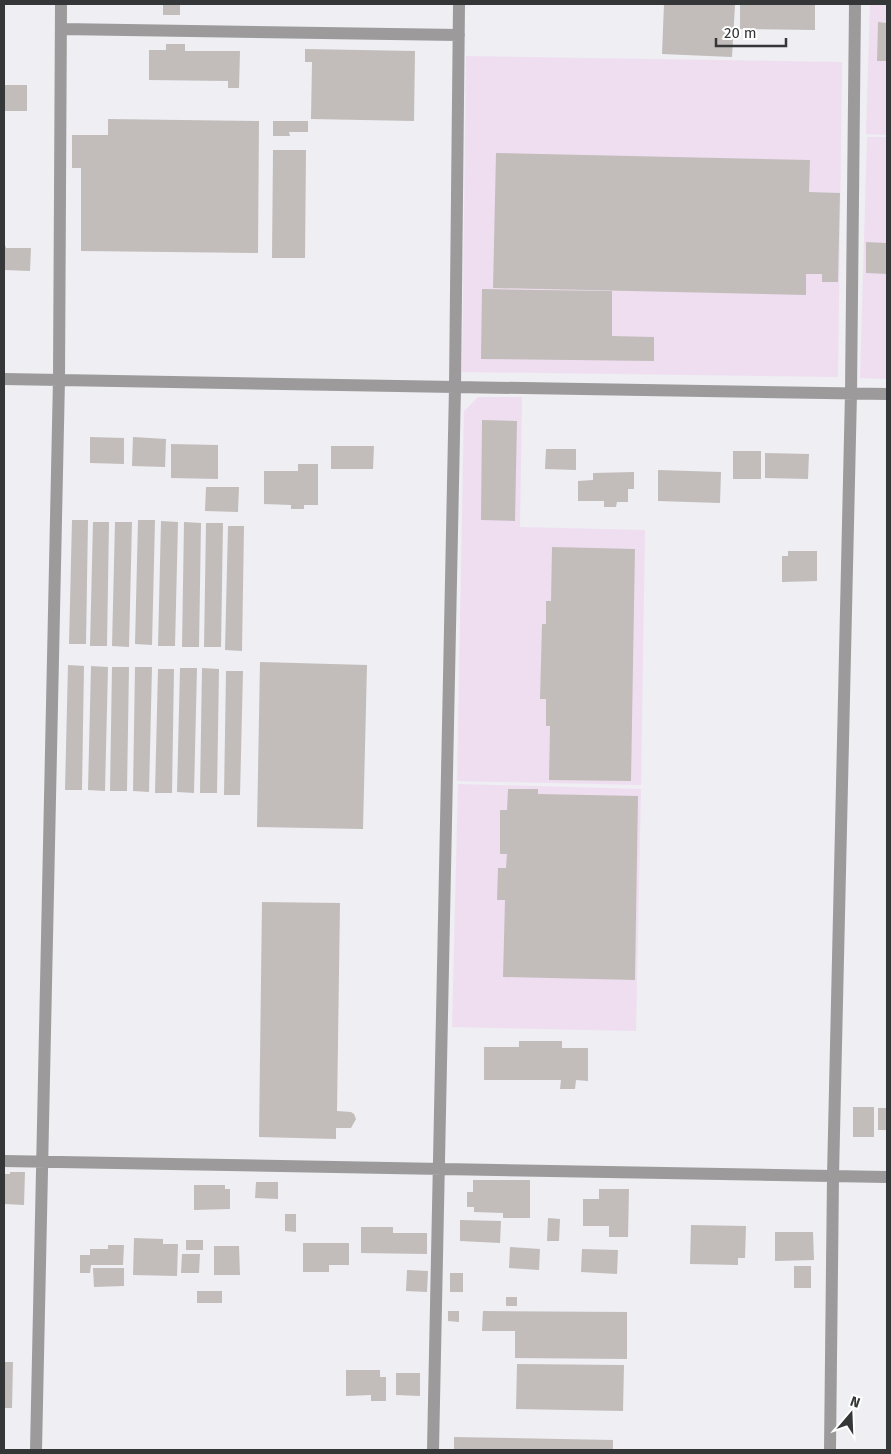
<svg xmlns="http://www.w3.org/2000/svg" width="891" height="1454" font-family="'Fira Sans',sans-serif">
<rect width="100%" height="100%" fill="#eeeef3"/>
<path fill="#efdef0" d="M870 4H887V135L866 134Z
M466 56 842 62 838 377 462 372Z
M867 137H887V379L860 378Z
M478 397H522L520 527 645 530 641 785 457 781 464 411Z
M458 784 641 789 636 1031 452 1027Z"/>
<path fill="#c2bdbb" d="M163 4H180V15H163Z
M664 4 735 5 732 57 662 54Z
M740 4 815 5V30L740 29Z
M878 22 887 23V61H877Z
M166 44H185V51H240L239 88H228V81L149 80V50H166Z
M305 49 415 51 414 121 311 119 312 62H305Z
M4 85H27V111H4Z
M108 119 259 121 258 253 81 251V168H72V135H108Z
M273 121H308V132H289L290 136H273Z
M273 150H306L305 258H272Z
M496 153 810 160 809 192 840 193 838 282H822V274H806V295L493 288Z
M866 242 887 243V274L866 273Z
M4 245H5L6 248H31L30 271 4 270Z
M482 289 612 291V336L654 337V361L481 359Z
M482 420 517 421 515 521 481 520Z
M90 437 124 438V464L90 463Z
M133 437 166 439 165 467 132 466Z
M171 444 218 445V479L171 478Z
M331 446H374L373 469H331Z
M546 449H576V470L545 469Z
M733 451H761V479H733Z
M765 453 809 454 808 479 765 478Z
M298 464H318V505H304V509H291V505L264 504V471H298Z
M658 470 721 472 720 503 658 501Z
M634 472V489H628V502H617L616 507H604V501H578V481L593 480V473Z
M206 487H239L238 512 205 511Z
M72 520H88L86 644H69Z
M138 520H155L152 645 135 644Z
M161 521 178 522 175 646H158Z
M93 522H109L107 646H90Z
M115 522H132L129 647 112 646Z
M184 522 201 523 199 647H182Z
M206 523H223L221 647H204Z
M228 526H244L242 651 225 650Z
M552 547 635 549 631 781 549 780 550 726H546V699H540L542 624H546V601H551Z
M788 551H817V581L782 582V556H788Z
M260 662 367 665 363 829 257 827Z
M68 665 84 666 82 790H65Z
M91 666 108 667 105 791 88 790Z
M112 667H129L127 791H110Z
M135 667H152L149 792 133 791Z
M180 668H197L194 793 177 792Z
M202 668 219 669 217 793H200Z
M158 669H174L172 793H155Z
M226 671H243L240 795H224Z
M508 789H538V794L638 796 635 980 503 977 505 900H497L498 868H506L507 854H500V810H507Z
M262 902 340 903 337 1111 351 1112 354 1114 356 1119 351 1128H336V1139L259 1137Z
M519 1041H562V1048H588V1081L576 1080 575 1089H560L561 1080H484V1047H519Z
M853 1107H874V1137H853Z
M878 1108H887V1130H878Z
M10 1172H25L24 1205 4 1204V1174H10Z
M473 1180H530V1218H503V1213L474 1212V1207H467V1192H473Z
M256 1182H278V1199L255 1198Z
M194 1185H225V1189H230V1209L194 1210Z
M599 1189H629L628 1237H609V1226H583V1199H599Z
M285 1214H296V1232L285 1231Z
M548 1218 560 1219 559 1241H547Z
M460 1220 501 1221 500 1243 460 1241Z
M691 1225 746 1226 745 1258H738V1265L690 1264Z
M361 1227H393V1233H427V1254L361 1253Z
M775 1232H813L814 1260 775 1261Z
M134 1238 163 1239V1244H178L177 1276 133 1275Z
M186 1240H203V1250H186Z
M303 1243H349V1265H329V1272H303Z
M108 1245H124L123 1265H91L90 1273H80V1255H90V1249H108Z
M214 1246H239L240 1275H214Z
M510 1247 540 1249 539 1270 509 1268Z
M582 1249 618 1250 617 1274 581 1272Z
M182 1254H200L199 1273H181Z
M794 1266H811V1288H794Z
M93 1268H124V1286L94 1287Z
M407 1270 428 1271 427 1292 406 1291Z
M450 1273H463V1292H450Z
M197 1291H222V1303H197Z
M506 1297H517V1306H506Z
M448 1311H459V1322L448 1321Z
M483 1311 627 1312V1359L515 1358V1331H482Z
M4 1362H13L12 1408H4Z
M517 1364 624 1365 623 1411 516 1409Z
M346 1370H380V1377H386V1401H371V1395L346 1396Z
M396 1373H420V1396L396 1395Z
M454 1437 613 1440V1450H454Z"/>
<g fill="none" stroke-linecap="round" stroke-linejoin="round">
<path stroke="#9c9a9a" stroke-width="12" d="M61 29 459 35
M4 379 455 387 887 394
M4 1161 887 1177
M36 1450 59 379 61 4
M433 1450 455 387 459 4
M830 1450 833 1176 851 393 855 4"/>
</g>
<rect width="891" height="1454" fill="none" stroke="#353637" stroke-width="10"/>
<g transform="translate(851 1414) rotate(19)" stroke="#ffffff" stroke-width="4" paint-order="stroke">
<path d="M0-4L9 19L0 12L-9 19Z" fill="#353637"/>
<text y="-8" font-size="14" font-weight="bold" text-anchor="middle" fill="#353637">N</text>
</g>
<path d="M716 38v8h70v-8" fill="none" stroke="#353637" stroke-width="2.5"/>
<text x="724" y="38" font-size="15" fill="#353637" stroke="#ffffff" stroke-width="4" paint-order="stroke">20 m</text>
</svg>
